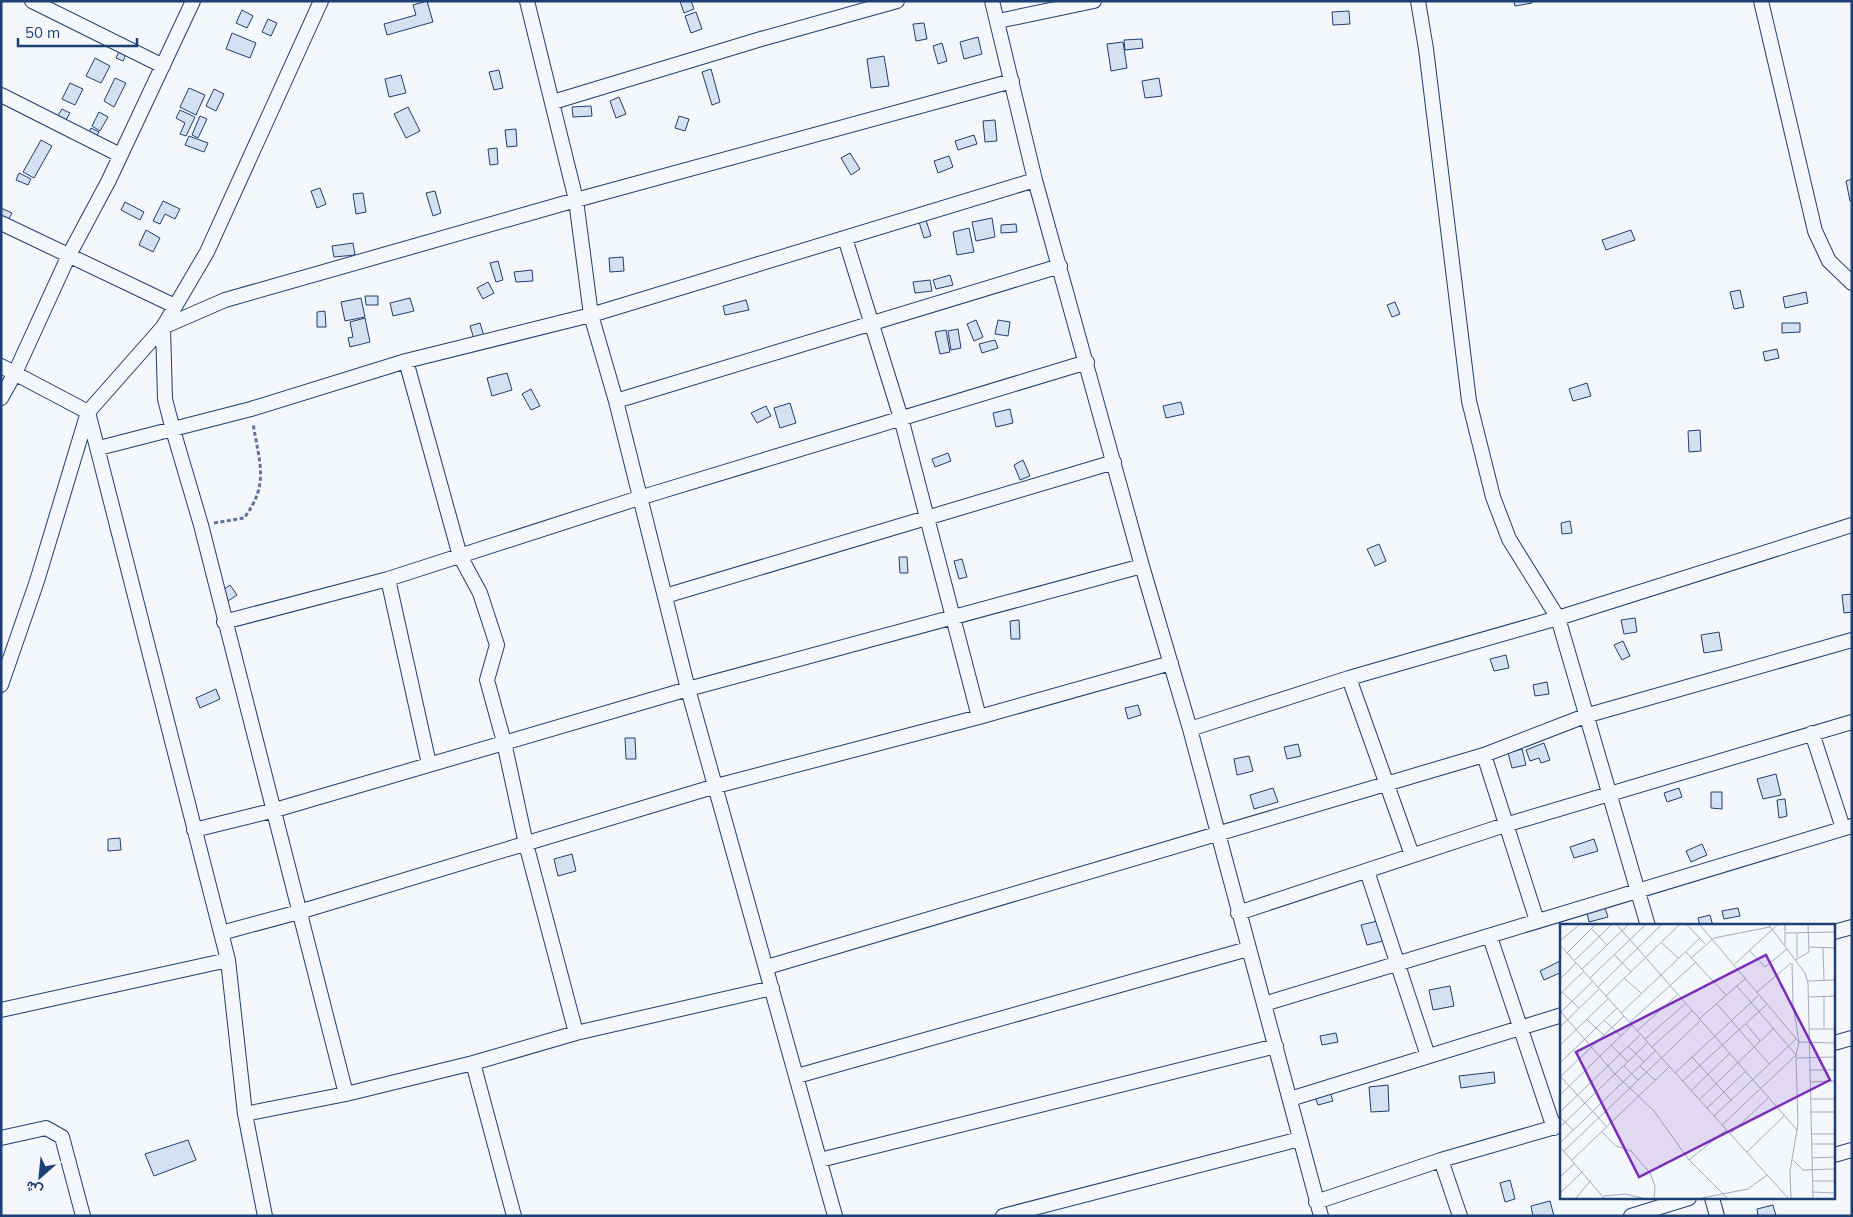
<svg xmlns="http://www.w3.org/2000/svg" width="1853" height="1217" font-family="Mulish,Vazirmatn,sans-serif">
<rect width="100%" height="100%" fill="#f4f7fb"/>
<path fill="#d5e0f0" stroke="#1d3f73" d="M427 1 433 22 387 35 384 24 416 15 413 5Z
M680 1H691L694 9 684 13Z
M1514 1H1531L1532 3 1515 6Z
M242 10 253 16 247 28 236 23Z
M1349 11 1350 24 1333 25 1332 12Z
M696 12 702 29 691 33 685 16Z
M268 19 277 23 271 36 262 32Z
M924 23 927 39 916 41 913 24Z
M232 33 256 43 250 58 226 49Z
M978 37 982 54 964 59 960 42Z
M1142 39 1143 48 1125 50 1124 40Z
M1123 42 1127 68 1111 71 1107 44Z
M942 43 947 61 938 64 933 46Z
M121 47 128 50 123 61 116 58Z
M884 56 889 86 871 88 867 59Z
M95 58 110 66 101 83 86 76Z
M711 69 720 102 712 105 702 72Z
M499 70 503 88 494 90 489 72Z
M401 75 406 93 389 97 385 79Z
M115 78 126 83 114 107 104 101Z
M1159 78 1162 96 1145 98 1142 81Z
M70 83 83 89 75 105 62 99Z
M189 88 205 95 196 115 180 107Z
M214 89 224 94 216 111 206 106Z
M619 97 626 114 616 118 610 101Z
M591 106 592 116 573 117 572 107Z
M408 107 420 131 406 138 394 114Z
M62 109 70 113 63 125 55 121Z
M180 110 195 117 186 136 180 134 185 123 176 118Z
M99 112 108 117 100 131 92 126Z
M200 116 207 119 198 138 192 135Z
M679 116 689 119 685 131 675 128Z
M995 120 997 141 985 142 983 121Z
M91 128 99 132 93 142 86 138Z
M516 129 517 146 507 147 505 130Z
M974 135 977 144 958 150 955 141Z
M189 136 208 143 204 152 185 145Z
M41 140 52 146 34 178 23 172Z
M497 148 498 164 490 165 488 149Z
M850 153 860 169 851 175 841 158Z
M949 156 953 167 938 173 934 161Z
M19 173 31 179 28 185 16 180Z
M1852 179V201H1850L1846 181Z
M320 188 326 204 317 208 311 191Z
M435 191 441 213 433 216 426 193Z
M363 193 366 212 356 214 353 194Z
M163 201 180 209 175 219 165 214 160 224 153 221Z
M125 202 144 212 140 220 121 210Z
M1 208 12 213 4 228 1 227Z
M992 218 995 237 976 241 972 222Z
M926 220 931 236 924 238 919 222Z
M1016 224 1017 232 1001 233V225Z
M969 228 974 252 957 255 953 232Z
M146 230 160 238 153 252 139 245Z
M1631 230 1635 240 1606 250 1602 240Z
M353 243 355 255 334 257 332 246Z
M623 257 624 271 610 272 609 258Z
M498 261 503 280 496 282 490 263Z
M532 270 533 281 516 282 514 272Z
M950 275 953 285 936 289 933 280Z
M930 280 932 291 915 293 913 282Z
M488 282 494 293 483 299 477 288Z
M1740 290 1744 307 1734 309 1730 292Z
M1806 292 1808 303 1785 308 1783 297Z
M365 296H378V305H366Z
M361 298 365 317 345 321 341 302Z
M410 298 414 311 393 316 390 303Z
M746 300 749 310 725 315 723 306Z
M1395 302 1400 314 1392 317 1387 305Z
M325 311 326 327H317V312Z
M365 318 370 342 350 347 348 338 353 337 350 322Z
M976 320 983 337 974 341 967 324Z
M998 320 1010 322 1008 336 995 334Z
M480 323 484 336 474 339 470 326Z
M1782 323H1800V332L1782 333Z
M958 329 961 348 951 350 948 331Z
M946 330 950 352 940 354 935 332Z
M995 340 998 348 982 353 979 344Z
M1777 349 1779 358 1765 361 1763 352Z
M507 373 512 390 492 396 487 378Z
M1587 383 1591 396 1573 401 1569 389Z
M531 389 540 406 531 410 522 394Z
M1181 402 1184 414 1166 418 1163 406Z
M790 403 796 423 780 428 774 408Z
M766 406 771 416 757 423 751 413Z
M1010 409 1013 423 996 427 993 413Z
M1700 430 1701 451 1689 452 1688 431Z
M948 453 951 461 935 467 932 459Z
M1023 460 1030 476 1020 480 1014 465Z
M1570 521 1572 533 1562 534 1561 523Z
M1379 544 1386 561 1375 566 1367 549Z
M899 557H907L908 573H900Z
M962 559 967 577 959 579 954 561Z
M230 585 237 595 222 605 216 595Z
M1852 594V612L1844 613 1842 595Z
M1635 618 1637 632 1624 634 1621 620Z
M1019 620 1020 639H1011L1010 621Z
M1719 632 1722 650 1704 653 1701 635Z
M1623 641 1630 656 1622 660 1614 645Z
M1506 655 1509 668 1494 671 1490 659Z
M1547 682 1549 694 1535 696 1533 685Z
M216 689 220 699 200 708 196 698Z
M1138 705 1141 715 1128 719 1125 708Z
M625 738H635L636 759H626Z
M1544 743 1550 760 1541 763 1539 758 1530 761 1526 750Z
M1298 744 1301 756 1287 759 1284 747Z
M1522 749 1526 765 1512 768 1508 753Z
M1249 756 1253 771 1237 775 1234 759Z
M1776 774 1781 795 1763 799 1757 779Z
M1273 788 1278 802 1254 809 1250 795Z
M1679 788 1682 797 1667 802 1664 793Z
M1711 792H1722V809L1711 808Z
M1785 799 1787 816 1779 818 1777 800Z
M120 838 121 850 108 851V839Z
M1594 839 1598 851 1574 858 1570 847Z
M1702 844 1707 855 1691 862 1686 851Z
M572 854 576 871 558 876 554 859Z
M1605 908 1608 917 1589 922 1587 913Z
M1738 908 1740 916 1724 919 1722 911Z
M1710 915 1713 926H1700L1698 918Z
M1381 920 1387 940 1367 945 1361 925Z
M1560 961 1562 972 1544 980 1540 971Z
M1450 986 1454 1006 1433 1010 1429 990Z
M1336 1033 1338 1042 1322 1045 1320 1036Z
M1494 1072 1495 1083 1461 1088 1459 1076Z
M1388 1085 1389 1111 1371 1112 1369 1087Z
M1330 1092 1333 1101 1318 1105 1315 1097Z
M188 1140 196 1160 154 1176 145 1154Z
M1510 1180 1515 1199 1505 1202 1500 1183Z
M1550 1201 1554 1216H1533L1531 1206Z
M1773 1205 1776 1216H1758L1757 1209Z"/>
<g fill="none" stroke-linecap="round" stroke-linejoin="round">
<g stroke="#1d3f73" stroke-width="16">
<path id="street" d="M32 1 163 66
M321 1 207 252 163 327 165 399 173 430 201 525 346 1094
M527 1 576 200 591 315 616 401 688 689 835 1216
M992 1 1035 180 1142 566 1190 729 1321 1216
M1418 1 1426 49 1469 401 1493 497 1509 539 1558 618 1648 926
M1761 1 1815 231 1829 261 1852 283
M998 21 1094 1
M1 95 120 155
M553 102 761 39 897 1
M1 223 175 306
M845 238 901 418 979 717
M406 361 460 556 480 593 497 645 487 680 504 742 526 844 576 1033
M1 366 88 412 228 960 245 1114 265 1216
M1 398 15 373 69 255 109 180 193 1
M616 401 1060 266
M99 448 251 409 406 361 591 315 1035 180
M388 579 429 764
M665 596 1114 462
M224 622 388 579 639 498 1087 362
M1349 678 1412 855
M1 685 37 581 88 412 163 327 225 300 576 200 1012 81
M1190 729 1349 678 1558 618 1852 525
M1812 733 1843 828
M1484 755 1537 921
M194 830 275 810 688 689 1142 566
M1367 871 1428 1056
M1238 913 1505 825 1852 722
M1834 932 1852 927
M221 933 299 912 716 786 979 717 1171 663
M1490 937 1554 1128
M767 967 1484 755 1585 716 1852 640
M1264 1004 1852 826
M1 1010 228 960
M1834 1043 1852 1038
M473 1063 514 1216
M797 1076 1248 949
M1290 1099 1562 1015
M245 1114 346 1094 473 1063 576 1033 772 988
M1 1138 46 1128 62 1137 83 1216
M1834 1155 1852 1150
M820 1160 1276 1046
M1441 1160 1460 1216
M1712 1198 1717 1216
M1316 1202 1441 1160 1562 1125
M1003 1216 1300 1139
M1631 1216 1689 1198"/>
</g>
<path stroke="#5e769c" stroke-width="3" stroke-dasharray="4 2.5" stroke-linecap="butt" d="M214 523 244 518C270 484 259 462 253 423"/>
<use href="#street" stroke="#f4f7fb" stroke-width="14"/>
</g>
<g transform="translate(1560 924)">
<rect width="275" height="275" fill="#f4f7fb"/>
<path fill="none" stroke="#9eadc5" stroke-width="1" d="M57 1 238 207M127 1 145 20M140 1 239 118 275 119M209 1 245 49 248 59 253 274M31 4 47 21M226 9 275 8M237 9V33M0 17 19 1M102 19 118 34M0 21 228 274M225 21V1M250 23 275 24M263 24 264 57M189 26 205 43 227 25M125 27 166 71M7 29 35 1M54 30 71 48M131 34 154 14 210 3M15 36 51 1M235 36 249 28 248 1M175 40 217 1M22 45 68 1M30 54 85 1M64 54 81 69M0 55 16 39M248 57 275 56M177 62 236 131 238 200 230 247 231 274M38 63 101 1M2 68 19 84M196 69 231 39M0 70 24 47M46 72 119 1M264 72V105M249 73 275 72M157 80 209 140M0 87 55 150 94 187 129 236 167 274M1 88 33 57M61 89 140 14M139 95 186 54M27 96 44 111M44 96 61 112M69 99 136 38M186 100 200 117M0 103 39 65M249 105H275M77 107 117 71M85 115 125 80M0 121 48 75M51 121 68 138M68 122 84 138M92 123 132 87M132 133 171 176M237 134 275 133M0 139 57 84M64 142 78 156M80 142 95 156M249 146H275M115 149 198 72M0 153 64 92M1 153 47 203M123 157 206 81M250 158 275 157M132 166 170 129M0 171 72 101M140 175 214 104M250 175H275M147 184 186 147M0 188 80 111M250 188H275M154 192 236 115M0 193 13 206M162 201 236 131 239 118 233 80 232 39M0 203 87 119M42 208 56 222 71 227 90 249 95 262 94 274M170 210 208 174M251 210H275M0 219 95 127M252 220H275M0 223 44 274M4 227 140 97M187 228 224 192M252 234 275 233M12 236 109 143M129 236 166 206M233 236 243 246 275 245M0 253 15 239M252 257H275M252 268 275 269M0 269 23 247M44 272 65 270 82 274M16 274 31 256M142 274 188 265 207 251"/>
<path fill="#7b2cbf" fill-opacity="0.15" stroke="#7b2cbf" stroke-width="2.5" d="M206 31 270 156 79 253 16 128Z"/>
<rect width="275" height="275" fill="none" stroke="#1d3f73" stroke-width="2.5"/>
</g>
<rect width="1853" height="1217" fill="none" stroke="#1d3f73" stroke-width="5"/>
<g transform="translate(40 1177) rotate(207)" stroke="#f4f7fb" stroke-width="4" paint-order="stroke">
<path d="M0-4L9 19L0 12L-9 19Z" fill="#1d3f73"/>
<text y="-8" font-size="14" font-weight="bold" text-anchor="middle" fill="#1d3f73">ش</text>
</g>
<path d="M18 38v8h119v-8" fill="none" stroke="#1d3f73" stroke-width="2.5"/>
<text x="25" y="38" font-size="15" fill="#1d3f73" stroke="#f4f7fb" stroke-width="4" paint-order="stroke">50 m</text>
</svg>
